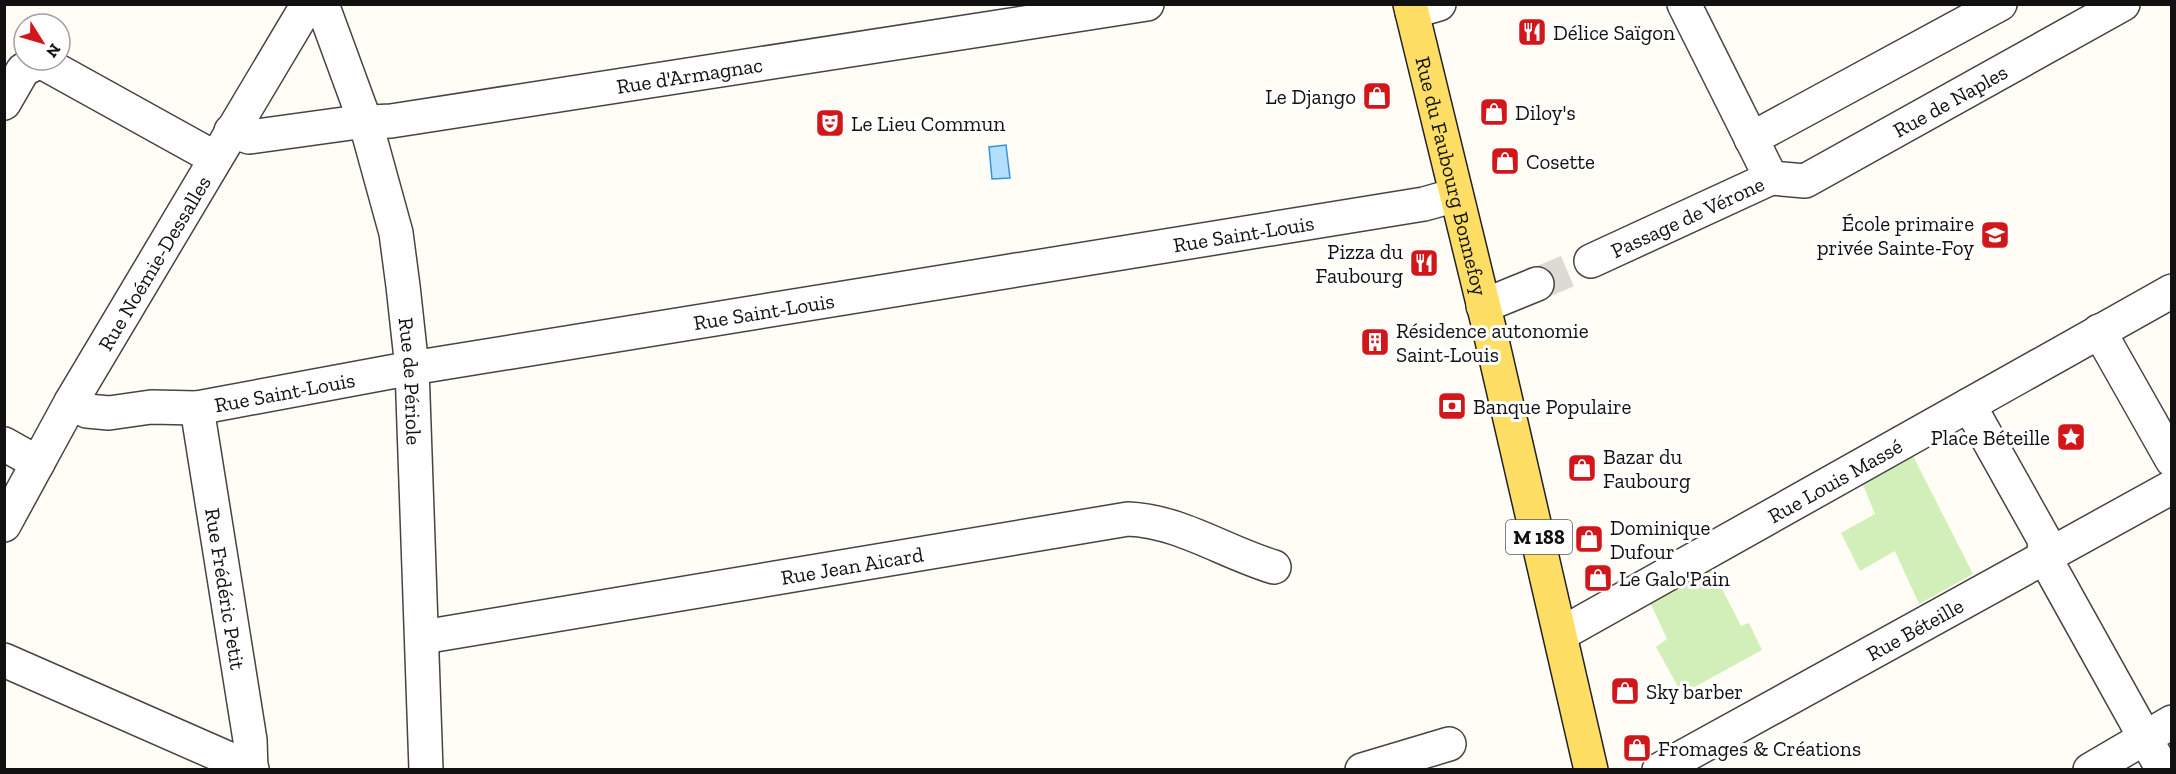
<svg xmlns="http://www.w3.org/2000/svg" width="2176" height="774" font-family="'Zilla Slab',serif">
<rect width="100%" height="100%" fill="#fffdf5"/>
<path fill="#d3efb9" d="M1911 452 1973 574 1919 604 1895 551 1860 571 1841 533 1875 514 1861 480Z
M1709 563 1741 626 1749 623 1762 650 1682 694 1656 647 1667 639 1648 598Z"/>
<path fill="#b3dffd" stroke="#3294dc" stroke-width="1.5" d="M1006 145 1010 178 992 179 989 147Z"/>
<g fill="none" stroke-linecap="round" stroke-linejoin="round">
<path stroke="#dbdad3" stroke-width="33" stroke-dasharray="33 16" stroke-linecap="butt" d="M1537 284 1591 261"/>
<g stroke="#444" stroke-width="36">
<g id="minor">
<path id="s1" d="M322 4 366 124 396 233 403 286 412 368 426 770"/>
<path d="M1412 12 1439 4"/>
<path d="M4 103 23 70 40 61 215 158"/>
<path id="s2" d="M231 131 249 137 351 123 391 121 1147 4"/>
<path d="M1751 139 2000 4"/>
<path id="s3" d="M1771 178 1805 181 2123 4"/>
<path id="s4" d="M1591 261 1771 178 1684 4"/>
<path d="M1483 306 1537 284"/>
<path d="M2099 331 2172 460"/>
<path id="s5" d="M71 402 87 411 109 413 151 407 197 408 412 368 1424 204 1456 195"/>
<path d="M1969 405 2044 539 2045 558 2163 770"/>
<path id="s6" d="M197 408 250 740 251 770"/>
<path d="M4 444 38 463"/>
<path id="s7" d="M4 525 71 402 308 4"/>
<path id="s8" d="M1561 634 2172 291"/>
<path id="s9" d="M423 637 1128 519C1180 521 1224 552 1274 567"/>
<path d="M4 660 252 769"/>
<path d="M1362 770 1449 744"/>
<path id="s10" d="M1659 770 2172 487"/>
<path d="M2090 770 2172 722"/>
</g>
</g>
<g stroke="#222" stroke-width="36">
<g id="major">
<path id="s11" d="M1410 4 1490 332 1591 770"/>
</g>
</g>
<use href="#minor" stroke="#fff" stroke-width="33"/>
<use href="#major" stroke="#ffde65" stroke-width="33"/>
</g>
<defs>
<g id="restaurant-square" transform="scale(1.5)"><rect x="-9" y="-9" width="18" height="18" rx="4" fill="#d2171b" stroke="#fff"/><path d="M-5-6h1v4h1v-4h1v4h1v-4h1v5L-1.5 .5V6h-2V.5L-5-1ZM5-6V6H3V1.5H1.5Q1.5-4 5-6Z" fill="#fff"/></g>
<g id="shop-square" transform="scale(1.5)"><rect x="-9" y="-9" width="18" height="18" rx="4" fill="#d2171b" stroke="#fff"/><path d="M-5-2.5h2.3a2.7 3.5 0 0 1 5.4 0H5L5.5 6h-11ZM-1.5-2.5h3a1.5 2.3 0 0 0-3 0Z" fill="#fff"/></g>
<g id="theatre-square" transform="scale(1.5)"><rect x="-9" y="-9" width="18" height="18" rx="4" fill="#d2171b" stroke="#fff"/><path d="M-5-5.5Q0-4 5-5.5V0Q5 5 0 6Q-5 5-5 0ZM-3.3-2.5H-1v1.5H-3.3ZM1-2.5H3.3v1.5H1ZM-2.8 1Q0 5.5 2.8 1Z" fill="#fff"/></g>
<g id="school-square" transform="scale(1.5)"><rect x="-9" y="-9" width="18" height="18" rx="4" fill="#d2171b" stroke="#fff"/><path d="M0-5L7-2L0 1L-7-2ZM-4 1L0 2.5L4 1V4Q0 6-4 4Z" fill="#fff"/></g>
<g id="building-square" transform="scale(1.5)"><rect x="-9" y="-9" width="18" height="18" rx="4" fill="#d2171b" stroke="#fff"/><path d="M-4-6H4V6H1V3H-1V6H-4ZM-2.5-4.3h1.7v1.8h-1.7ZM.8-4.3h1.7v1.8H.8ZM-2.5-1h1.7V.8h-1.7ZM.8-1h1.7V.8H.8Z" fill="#fff"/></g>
<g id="bank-square" transform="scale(1.5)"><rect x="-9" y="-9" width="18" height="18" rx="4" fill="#d2171b" stroke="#fff"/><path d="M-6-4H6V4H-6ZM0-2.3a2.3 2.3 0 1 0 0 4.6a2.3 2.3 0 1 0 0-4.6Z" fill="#fff"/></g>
<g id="sight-square" transform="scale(1.5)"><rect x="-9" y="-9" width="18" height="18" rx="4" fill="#d2171b" stroke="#fff"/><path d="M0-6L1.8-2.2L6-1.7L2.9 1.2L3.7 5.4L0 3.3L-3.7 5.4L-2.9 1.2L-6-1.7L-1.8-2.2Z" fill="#fff"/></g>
</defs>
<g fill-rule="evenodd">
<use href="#restaurant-square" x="1532" y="32"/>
<use href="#shop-square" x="1377" y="96"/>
<use href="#shop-square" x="1494" y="112"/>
<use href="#theatre-square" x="830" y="123"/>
<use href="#shop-square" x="1505" y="161"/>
<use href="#school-square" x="1995" y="235"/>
<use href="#restaurant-square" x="1424" y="263"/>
<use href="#building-square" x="1375" y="342"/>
<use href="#bank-square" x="1452" y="406"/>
<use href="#sight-square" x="2071" y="437"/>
<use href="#shop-square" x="1582" y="468"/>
<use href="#shop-square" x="1589" y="539"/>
<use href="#shop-square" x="1598" y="578"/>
<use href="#shop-square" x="1625" y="691"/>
<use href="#shop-square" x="1637" y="748"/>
</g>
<g text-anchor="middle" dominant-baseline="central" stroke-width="6" stroke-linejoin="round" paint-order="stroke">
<rect fill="#fff" stroke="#585858" stroke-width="1.5" x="1506" y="520" width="66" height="34" rx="4.5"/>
<g font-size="20" font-weight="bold" fill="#111">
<text x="1539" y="537">M 188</text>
</g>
<g font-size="21" fill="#111" stroke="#fff" text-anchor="start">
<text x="1553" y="32">Délice Saïgon</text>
<text x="1356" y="96" text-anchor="end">Le Django</text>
<text x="1515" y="112">Diloy's</text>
<text x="851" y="123">Le Lieu Commun</text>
<text x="1526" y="161">Cosette</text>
<text x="1974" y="223" text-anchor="end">École primaire<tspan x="1974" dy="24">privée Sainte-Foy</tspan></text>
<text x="1403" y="251" text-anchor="end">Pizza du<tspan x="1403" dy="24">Faubourg</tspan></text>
<text x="1396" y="330">Résidence autonomie<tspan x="1396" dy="24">Saint-Louis</tspan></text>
<text x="1473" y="406">Banque Populaire</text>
<text x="2050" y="437" text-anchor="end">Place Béteille</text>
<text x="1603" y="456">Bazar du<tspan x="1603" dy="24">Faubourg</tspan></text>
<text x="1610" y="527">Dominique<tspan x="1610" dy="24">Dufour</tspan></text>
<text x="1619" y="578">Le Galo'Pain</text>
<text x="1646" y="691">Sky barber</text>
<text x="1658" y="748">Fromages &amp; Créations</text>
</g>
<g font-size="21" fill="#111" stroke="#fff">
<text stroke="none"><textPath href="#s2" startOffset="464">Rue d'Armagnac</textPath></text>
<text stroke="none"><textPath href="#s3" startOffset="200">Rue de Naples</textPath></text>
<text stroke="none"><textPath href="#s11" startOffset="177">Rue du Faubourg Bonnefoy</textPath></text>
<text stroke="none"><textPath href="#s4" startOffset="106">Passage de Vérone</textPath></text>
<text stroke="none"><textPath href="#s5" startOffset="1190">Rue Saint-Louis</textPath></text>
<text stroke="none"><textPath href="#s7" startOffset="302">Rue Noémie-Dessalles</textPath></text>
<text stroke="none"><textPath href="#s5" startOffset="704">Rue Saint-Louis</textPath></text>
<text stroke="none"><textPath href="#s1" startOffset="390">Rue de Périole</textPath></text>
<text stroke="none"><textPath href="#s5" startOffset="218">Rue Saint-Louis</textPath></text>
<text stroke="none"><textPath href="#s8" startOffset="314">Rue Louis Massé</textPath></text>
<text stroke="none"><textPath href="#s9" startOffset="435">Rue Jean Aicard</textPath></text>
<text stroke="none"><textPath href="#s6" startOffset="183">Rue Frédéric Petit</textPath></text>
<text stroke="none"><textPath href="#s10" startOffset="292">Rue Béteille</textPath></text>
</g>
</g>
<rect width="2176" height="774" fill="none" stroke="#111111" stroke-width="12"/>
<g transform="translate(42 42) rotate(127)"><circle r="28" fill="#ffffff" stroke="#a0a0a0" stroke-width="1.5"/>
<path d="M0-4.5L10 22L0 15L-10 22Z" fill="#d2171b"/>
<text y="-9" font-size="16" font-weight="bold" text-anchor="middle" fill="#111111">N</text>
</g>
</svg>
